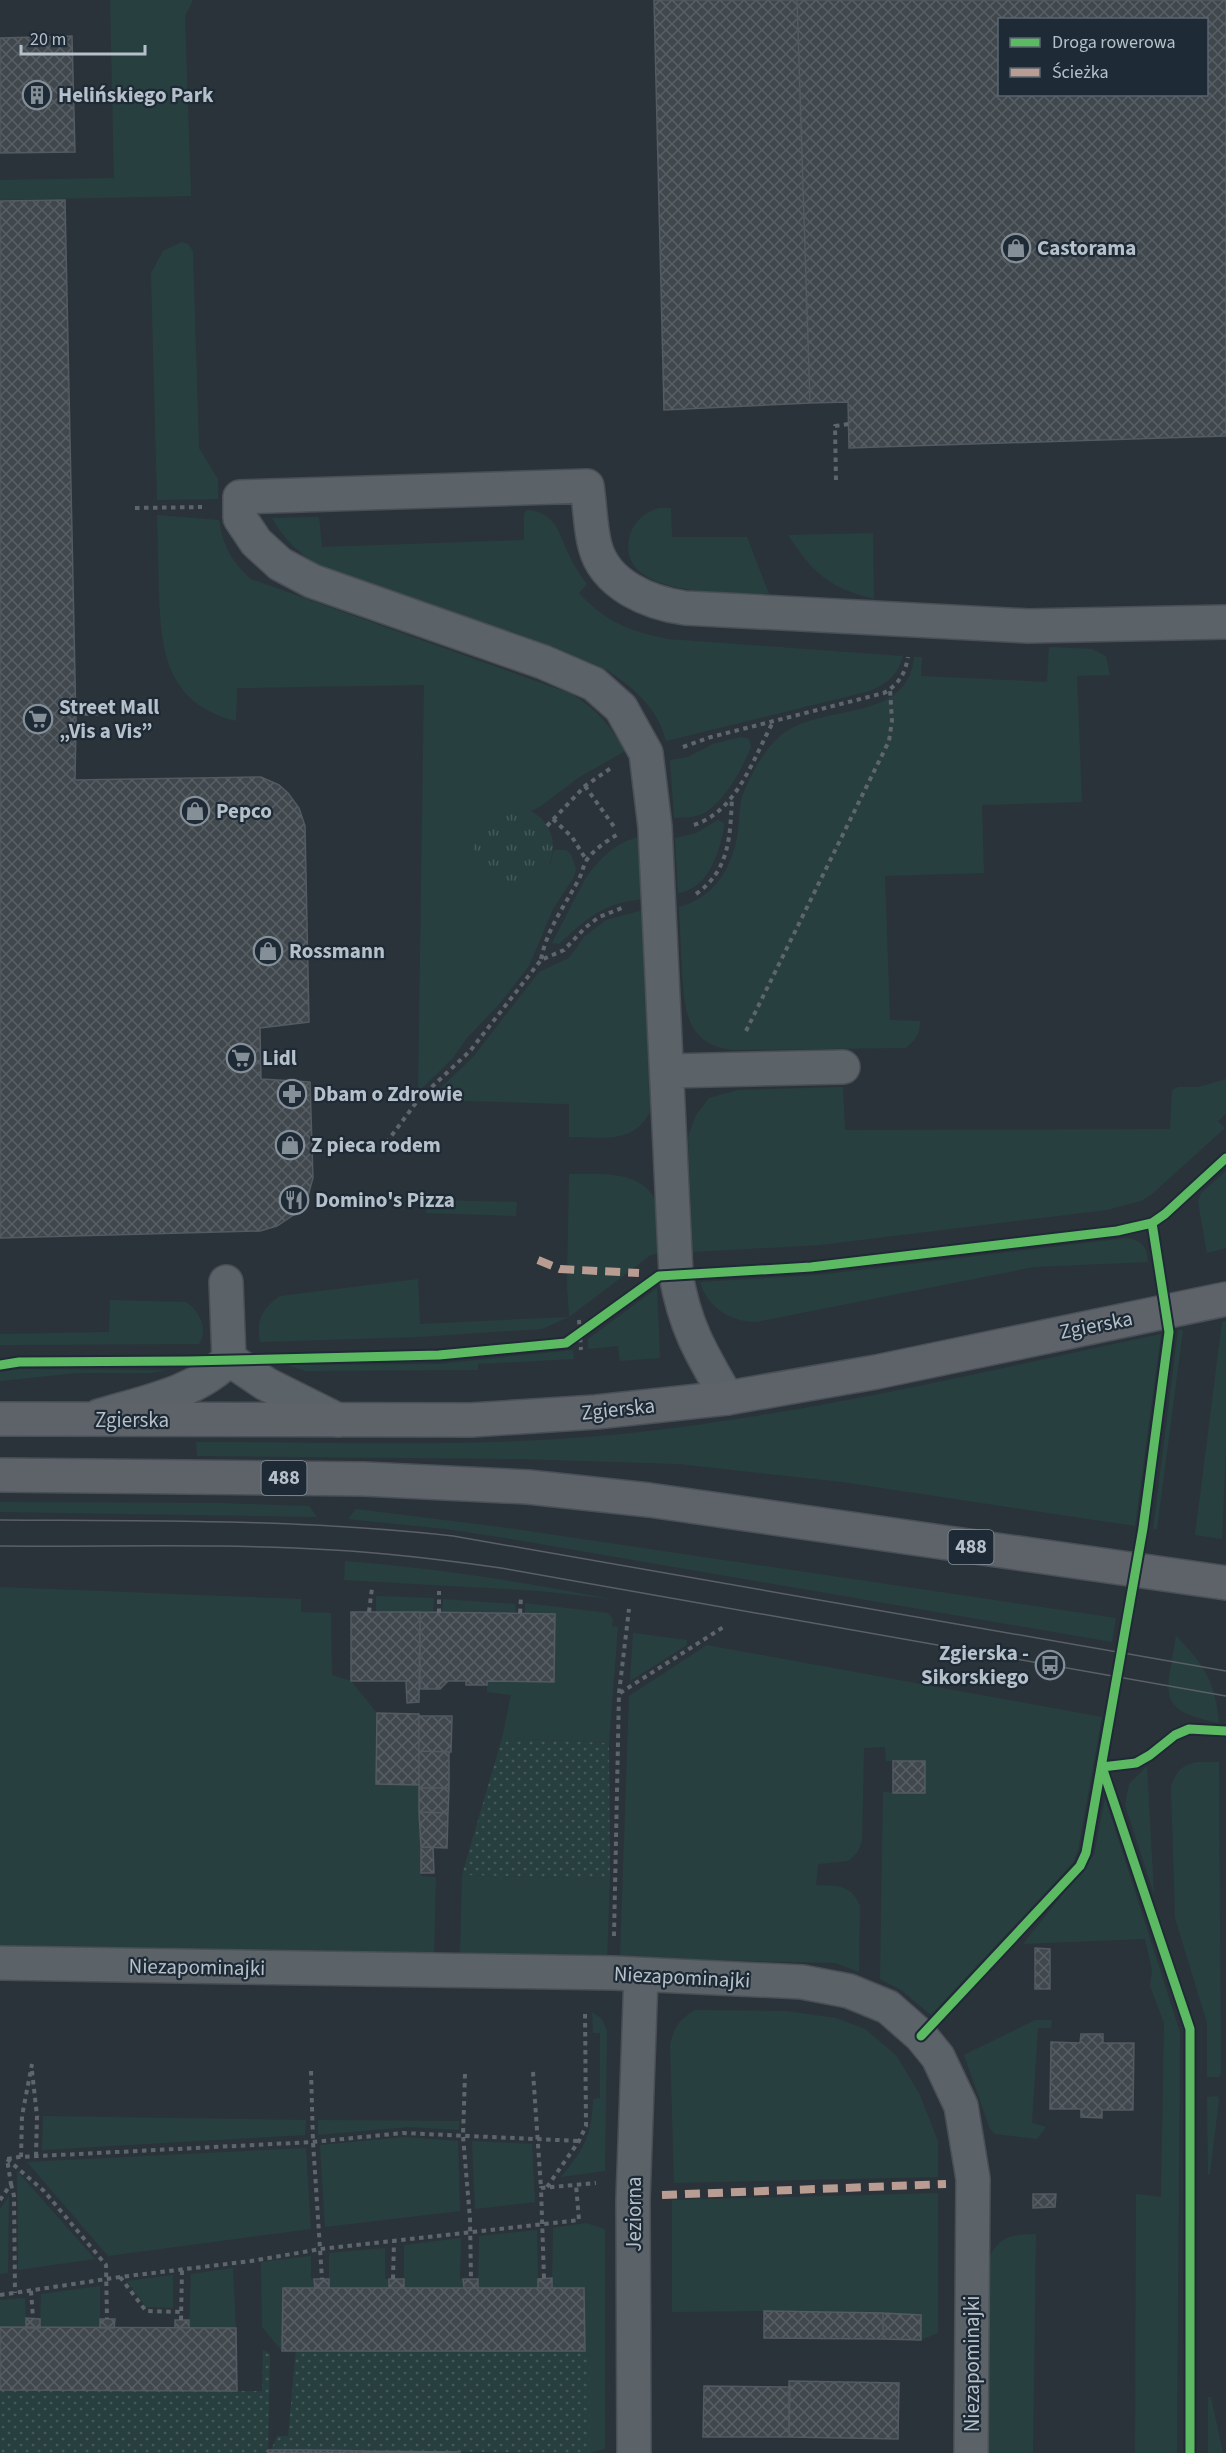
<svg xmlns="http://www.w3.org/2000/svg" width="1226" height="2453" font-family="'Source Sans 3',sans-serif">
<defs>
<pattern id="park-tufts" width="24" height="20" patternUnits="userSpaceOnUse" patternTransform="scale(1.5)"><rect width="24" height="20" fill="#283f40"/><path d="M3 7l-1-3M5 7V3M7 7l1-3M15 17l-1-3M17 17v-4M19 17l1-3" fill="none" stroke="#45595a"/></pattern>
<pattern id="garden-dots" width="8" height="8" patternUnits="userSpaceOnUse" patternTransform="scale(1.5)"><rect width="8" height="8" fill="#283f40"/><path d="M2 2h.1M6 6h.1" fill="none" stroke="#45595a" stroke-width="1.8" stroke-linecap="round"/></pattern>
<pattern id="building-cross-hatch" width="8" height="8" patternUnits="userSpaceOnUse" patternTransform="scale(1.5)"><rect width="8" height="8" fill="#40474d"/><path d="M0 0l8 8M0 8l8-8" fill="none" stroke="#596065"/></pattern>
</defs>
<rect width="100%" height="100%" fill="#2b333a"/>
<path fill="#283f40" d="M110 0H193L185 16 191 196 0 200V180L114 178Z
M182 242 188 244 193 251 199 448 218 479V499L157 500 151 273 163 251Z
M659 508H671L672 537H747L769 594C733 592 612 599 630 535 634 521 646 512 659 508Z
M526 510C556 511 559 534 569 555 574 566 580 575 587 584L579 593C607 623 629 631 668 639L903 656C897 676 888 683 870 691L666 741C658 708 634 688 607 670L319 565C299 554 283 538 272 518L319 517 322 547 524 540V515Z
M157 515 219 520C223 546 231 561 251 579L572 694C597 710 610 725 625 751L578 778 541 806 531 811 517 807 550 865 554 850H566L571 854 576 869 574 877 553 909 529 966 501 1002 467 1038 452 1059 418 1092 424 685 237 688 236 721C168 704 161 654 159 593 158 567 158 541 157 515Z
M873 533 874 599C828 587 814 574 788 535Z
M1049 647 1092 649 1106 656 1110 675 1077 676 1082 802 982 805 984 873 885 876 890 1020 920 1021C920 1034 916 1039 906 1048L733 1050C685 1045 684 1007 682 969 681 948 680 928 679 907 710 899 729 874 736 842 740 827 738 812 742 797 749 777 763 752 778 738 816 701 908 726 914 657H922L921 676 1047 682Z
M741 737 749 739 751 747C742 769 726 799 706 812 696 818 685 817 674 818L670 760 688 757 713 744Z
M718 820 724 823V827C720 851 708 890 678 893L675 838 696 833Z
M638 837 643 899C603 903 587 918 559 944L552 943 585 879C600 859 613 844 638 837Z
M643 910 652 1107C637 1145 604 1137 569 1137V1104L428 1100 473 1057 539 972 569 958 584 937 606 920Z
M1226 1079V1114L1218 1121 1225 1128 1152 1194 1141 1201 1107 1210 820 1245 693 1252 688 1137 696 1115 709 1098 738 1090 843 1087 845 1130 1170 1129 1172 1090 1178 1087H1199Z
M1226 1171V1248L1207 1253 1198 1202 1201 1193Z
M569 1174C600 1174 651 1169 658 1210 660 1224 659 1239 660 1253L651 1255 569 1317 542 1329 418 1337 260 1342C256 1321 262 1308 280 1296L418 1279 420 1324 569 1317 567 1284Z
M427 1200 517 1202 516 1216 426 1213Z
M1127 1238C1143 1241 1147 1247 1148 1262L1034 1267 756 1322C731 1322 707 1307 700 1282L818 1275Z
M657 1288 660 1358 620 1361 618 1346 588 1349V1339Z
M110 1300 186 1302C199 1310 209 1330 199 1344L0 1345V1334L109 1332Z
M1226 1321V1446L1222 1539 1195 1535 1222 1322Z
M1178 1330H1183L1157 1529H1153Z
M1161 1334 1135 1526 842 1482 679 1464 519 1459 197 1456 196 1442C338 1442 481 1448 622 1434 804 1415 982 1372 1161 1334Z
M573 1350 574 1359 478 1364V1370L306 1371 287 1365 438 1364Z
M20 1369 166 1370 151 1373H77L0 1381V1372Z
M0 1502 220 1503 309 1506 317 1517 0 1512Z
M356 1509 508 1528 1116 1618 1112 1642 505 1538 446 1529 348 1519Z
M345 1561C435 1568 523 1582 612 1599L539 1591 344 1580Z
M0 1587 301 1599V1612L331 1613 332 1675 351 1681 377 1713V1784L419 1785 421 1876 436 1877 434 1955 0 1951Z
M376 1596 434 1598 433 1613 376 1612Z
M443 1599 515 1604 516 1613H442Z
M525 1603 608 1613 613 1619 612 1626 618 1627 609 1743 502 1738 511 1695 487 1692V1681H554L555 1614 525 1613Z
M633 1633 687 1640V1645L630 1681Z
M1176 1636C1205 1665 1215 1682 1219 1723 1152 1710 1168 1692 1176 1636Z
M707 1645 1102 1717 1078 1850 1073 1863 931 2015 901 1990 880 1979 883 1792 925 1793V1761H886L885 1747 864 1748 862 1841 858 1851 849 1861 818 1864 816 1885C838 1886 851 1884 860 1906L859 1972 835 1963 620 1958 629 1696Z
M1198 1762H1219L1221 2073 1219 2077H1207V2023L1175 1918 1171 1786C1177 1771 1181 1765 1198 1762Z
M1147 1766 1154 1894 1125 1805 1129 1784Z
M1105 1798 1180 2032 1177 2453H1135L1136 2194 1161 2197 1164 2023 1150 1986 1152 1970 1145 1939 1023 1944 1094 1855Z
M462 1875 610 1879 607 1957 460 1955Z
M695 2010 786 2011 836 2018 865 2029 896 2055 919 2093 938 2141V2177L674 2183 670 2045C674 2027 680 2019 695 2010Z
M592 2012 602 2019 607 2031 605 2171 561 2177C584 2149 592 2136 593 2099L600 2098V2033H593Z
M1035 2020H1052L1051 2028H1038L1032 2123 1046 2127 1037 2139 995 2134 990 2129 964 2055Z
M1217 2096 1219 2099 1210 2174H1208L1207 2097Z
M43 2116 306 2120 305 2135 42 2150Z
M318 2120 459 2121V2130L408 2127 318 2135Z
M405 2137 458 2141 460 2211 325 2227 320 2145Z
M472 2141 532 2144 535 2202 475 2209Z
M306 2148 311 2229 108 2256 27 2162Z
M17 2171 95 2259 18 2270Z
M938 2193V2333L921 2340 920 2315 764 2311 672 2312V2200Z
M9 2196 8 2273 0 2274V2209Z
M586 2223 605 2229V2449L590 2453V2357L585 2351 584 2288H552L553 2228Z
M537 2230 538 2288H478L479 2236Z
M1036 2234 1033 2453H987L989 2258C1000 2235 1012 2235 1036 2234Z
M461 2238 460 2278 463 2279 464 2288H404V2245Z
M385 2248V2279H389V2288H329V2253Z
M311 2256V2279H314L315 2288H283L282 2351 262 2327 261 2262Z
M233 2268 236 2328H189L191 2274Z
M173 2275V2308L146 2307 127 2281Z
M100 2286V2328H40L41 2294Z
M25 2298 26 2328 0 2327V2300Z
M1208 2397H1211L1223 2453H1208Z"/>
<path fill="url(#park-tufts)" d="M473 847a40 40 0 1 1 80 0a40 40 0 1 1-80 0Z"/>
<path fill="url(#garden-dots)" d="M502 1738 609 1743 610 1879 462 1875Z
M296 2349 585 2351 590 2357V2453L271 2450 277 2436H288Z
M263 2350 270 2354 268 2453H0V2390L262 2391Z"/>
<path fill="url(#building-cross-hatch)" stroke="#535a61" stroke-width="1.5" fill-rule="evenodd" d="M654 0H797L810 403 664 410Z
M797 0H1226V436L849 448 848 402 810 403ZM1000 20H1206V94H1000Z
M72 36 75 152 0 153V38Z
M65 200 76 724 75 780 261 777 279 785 288 793 299 808 305 826 309 1022 260 1028 261 1079 310 1082 313 1178 308 1196 295 1214 277 1226 260 1231 0 1238V201Z
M351 1612H420L419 1702 407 1703 406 1681H351Z
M420 1612 555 1614 554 1682 487 1681V1685H466V1681H448L440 1689H420Z
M377 1713 419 1714V1785L376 1784Z
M419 1716H452L451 1752 419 1751Z
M419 1751 449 1752V1788H419Z
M893 1761H925V1793H893Z
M419 1788H449L448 1813 419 1812Z
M419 1812 448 1813 447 1848 421 1847Z
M421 1847H433L434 1873H421Z
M1035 1948 1050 1949V1989H1035Z
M1081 2034H1103V2043H1134L1133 2110H1102V2118L1081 2117V2109H1050L1051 2042 1080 2043Z
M1033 2194H1056L1055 2207 1033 2208Z
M552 2278V2288H538V2279Z
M314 2279H329V2288H315Z
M389 2279H404V2288H389Z
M463 2279H478V2288H464Z
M283 2288H584L585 2351H282Z
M764 2311 883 2313V2339L764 2338Z
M883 2313 921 2315V2340L883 2339Z
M26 2318 40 2319V2328H26Z
M100 2319H115L114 2328H100Z
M175 2320H189V2328H175Z
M0 2327 236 2328 237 2391 0 2390Z
M789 2381 899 2383 898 2439 789 2437Z
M704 2386 790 2387 789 2437H703Z
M268 2450H311V2453H268Z
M311 2450 369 2451V2453H311Z
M369 2451 461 2452 369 2453Z"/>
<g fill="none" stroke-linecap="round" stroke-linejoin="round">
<g stroke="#494f54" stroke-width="36">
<path id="minor" d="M668 1071 843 1067
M229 1359 266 1384 338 1420
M727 1398C701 1353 685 1327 676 1275L655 827 646 753 621 708 594 684 543 662 312 581 280 564 256 542 240 518V497L587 486C590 505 590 527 595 546 605 585 649 603 685 608L1028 626 1226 622
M99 1416C142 1403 197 1393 229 1359L226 1282
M0 1963 614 1973 802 1982 849 1991 888 2007 921 2036 938 2057 961 2106 973 2179 971 2453
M634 2453 633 2200 641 1975"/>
</g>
<g stroke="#495057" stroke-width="36">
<path id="major" d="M0 1419 471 1420 596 1412 727 1398 876 1372 1226 1299
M0 1475 364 1479 528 1487 649 1500 1226 1583"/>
</g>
<path stroke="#5e656b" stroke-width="4" stroke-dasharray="4.5 4.5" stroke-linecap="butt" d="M836 480 835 426 849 424
M135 508 202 507
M75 714 143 713
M683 747 711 737 884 693C899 684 905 674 908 657
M585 786 615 828
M553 819 572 837 587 861
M694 825C737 811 753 759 773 722
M547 826 585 786 611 768
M696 894C730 870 730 836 732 798
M541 959C548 927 564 907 579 879 582 873 583 867 586 861 594 849 607 841 618 834
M746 1031 889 741 892 721 890 689
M381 1150 418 1100 470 1051 541 960 564 950 586 927 599 917 622 908
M579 1320 581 1350
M369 1612 372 1588
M439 1613V1591
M520 1613 521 1597
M620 1693 725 1626
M614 1936 619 1693 629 1609
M32 2071 37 2116 36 2156
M311 2071 313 2142 322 2279
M533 2072 541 2188
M465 2074 463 2136 470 2219 471 2279
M21 2157 22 2116 32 2064
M7 2159 44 2191 106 2265 107 2319
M11 2184 14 2196 15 2293
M547 2187 579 2141 586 2126 585 2011
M0 2200 11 2184 7 2159 19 2157 313 2142 403 2133 579 2141
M120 2277 146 2311 181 2312
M544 2278 541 2188 596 2183
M393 2279 394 2241
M31 2291 33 2318
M0 2295 120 2277 251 2261 321 2249 579 2220 576 2185
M181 2320 182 2269"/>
<use href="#minor" stroke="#5b6268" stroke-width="33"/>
<use href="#major" stroke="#5e6369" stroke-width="33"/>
<path stroke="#5a6066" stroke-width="1.5" d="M0 1520C151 1521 303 1519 453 1536L1226 1671
M0 1546C111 1547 222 1543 333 1550 389 1553 445 1560 501 1568L1226 1696"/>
<path stroke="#b99d93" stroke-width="8" stroke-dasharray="15 8" stroke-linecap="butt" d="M538 1260 560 1269 639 1273
M662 2195 946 2184"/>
<g stroke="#1e2a35" stroke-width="13">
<path id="cycleway" d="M0 1365 19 1362 189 1361 439 1355 566 1343 659 1276 811 1267 1117 1231 1152 1223
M921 2036 1080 1866 1086 1853 1143 1528 1169 1332 1152 1223 1165 1214 1226 1158
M1190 2453V2029L1102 1767 1136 1763 1150 1755 1175 1735 1189 1729 1226 1731"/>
</g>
<use href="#cycleway" stroke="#5cba63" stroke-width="9"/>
</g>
<defs>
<g id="building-ring" transform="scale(1.5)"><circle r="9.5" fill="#1e2a35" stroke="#858f98" stroke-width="1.5"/><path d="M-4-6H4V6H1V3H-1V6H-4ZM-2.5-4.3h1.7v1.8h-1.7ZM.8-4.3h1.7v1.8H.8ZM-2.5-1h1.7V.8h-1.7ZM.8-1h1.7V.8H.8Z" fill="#858f98"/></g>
<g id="shop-ring" transform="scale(1.5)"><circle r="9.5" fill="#1e2a35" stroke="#858f98" stroke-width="1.5"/><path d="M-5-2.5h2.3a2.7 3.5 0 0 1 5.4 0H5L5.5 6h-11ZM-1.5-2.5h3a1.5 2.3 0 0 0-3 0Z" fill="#858f98"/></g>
<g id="supermarket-ring" transform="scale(1.5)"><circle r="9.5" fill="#1e2a35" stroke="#858f98" stroke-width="1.5"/><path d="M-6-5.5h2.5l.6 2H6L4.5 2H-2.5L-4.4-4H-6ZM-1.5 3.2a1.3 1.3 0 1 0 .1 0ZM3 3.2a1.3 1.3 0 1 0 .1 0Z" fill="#858f98"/></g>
<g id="pharmacy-ring" transform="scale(1.5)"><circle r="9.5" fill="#1e2a35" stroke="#858f98" stroke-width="1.5"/><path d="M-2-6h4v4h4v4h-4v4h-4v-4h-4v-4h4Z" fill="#858f98"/></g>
<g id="restaurant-ring" transform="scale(1.5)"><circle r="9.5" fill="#1e2a35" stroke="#858f98" stroke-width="1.5"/><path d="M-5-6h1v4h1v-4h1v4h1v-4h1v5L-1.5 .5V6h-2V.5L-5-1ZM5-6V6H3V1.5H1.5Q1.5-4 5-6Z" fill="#858f98"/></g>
<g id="bus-ring" transform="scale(1.5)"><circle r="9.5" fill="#1e2a35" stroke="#858f98" stroke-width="1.5"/><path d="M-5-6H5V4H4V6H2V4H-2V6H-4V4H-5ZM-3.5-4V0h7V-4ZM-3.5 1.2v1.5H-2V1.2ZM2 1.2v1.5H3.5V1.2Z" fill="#858f98"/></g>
</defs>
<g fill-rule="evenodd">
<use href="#building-ring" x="37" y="95"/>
<use href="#shop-ring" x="1016" y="248"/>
<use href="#supermarket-ring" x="38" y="719"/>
<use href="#shop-ring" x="195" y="811"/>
<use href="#shop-ring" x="268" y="951"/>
<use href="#supermarket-ring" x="241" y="1058"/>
<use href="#pharmacy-ring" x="292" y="1094"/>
<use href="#shop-ring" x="290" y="1145"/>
<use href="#restaurant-ring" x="294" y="1200"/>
<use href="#bus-ring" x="1050" y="1665"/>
</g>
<g text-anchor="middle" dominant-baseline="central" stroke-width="4.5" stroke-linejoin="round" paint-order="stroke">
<g fill="#1e2a35" stroke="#88939d" stroke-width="1.5">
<rect x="261.5" y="1461" width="45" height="34" rx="4.5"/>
<rect x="948.5" y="1530" width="45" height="34" rx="4.5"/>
</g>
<g font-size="20" font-weight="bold" fill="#b5c0ca">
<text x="284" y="1478">488</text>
<text x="971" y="1547">488</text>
</g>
<g font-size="21" font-weight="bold" fill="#b5c0ca" stroke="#1e2a35" text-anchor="start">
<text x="58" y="95">Helińskiego Park</text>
<text x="1037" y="248">Castorama</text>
<text x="59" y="707">Street Mall<tspan x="59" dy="24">„Vis a Vis”</tspan></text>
<text x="216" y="811">Pepco</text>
<text x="289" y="951">Rossmann</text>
<text x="262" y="1058">Lidl</text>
<text x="313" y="1094">Dbam o Zdrowie</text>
<text x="311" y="1145">Z pieca rodem</text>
<text x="315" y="1200">Domino's Pizza</text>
<text x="1029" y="1653" text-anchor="end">Zgierska -<tspan x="1029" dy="24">Sikorskiego</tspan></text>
</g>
<g font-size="21" fill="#b5c0ca" stroke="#1e2a35">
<text transform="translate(1096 1325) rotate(-11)">Zgierska</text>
<text transform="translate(618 1409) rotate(-6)">Zgierska</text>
<text x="132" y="1420">Zgierska</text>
<text transform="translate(197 1967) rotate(1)">Niezapominajki</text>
<text transform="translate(682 1977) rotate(3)">Niezapominajki</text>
<text transform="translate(634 2214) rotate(-90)">Jeziorna</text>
<text transform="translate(972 2364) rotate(-90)">Niezapominajki</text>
</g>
</g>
<rect x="998" y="18" width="210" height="78" fill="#1e2a35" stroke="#5a6671" stroke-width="1.5"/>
<rect x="1010" y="38" width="30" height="9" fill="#5cba63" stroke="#5a6671" stroke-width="1.5"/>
<text x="1052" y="48" font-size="18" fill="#b5c0ca">Droga rowerowa</text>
<rect x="1010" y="68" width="30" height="9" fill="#b99d93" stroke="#5a6671" stroke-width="1.5"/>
<text x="1052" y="78" font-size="18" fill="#b5c0ca">Ścieżka</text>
<path d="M21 45v9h124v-9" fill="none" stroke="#b5c0ca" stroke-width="3"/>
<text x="30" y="45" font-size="18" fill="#b5c0ca" stroke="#1e2a35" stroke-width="4.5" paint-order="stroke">20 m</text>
</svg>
